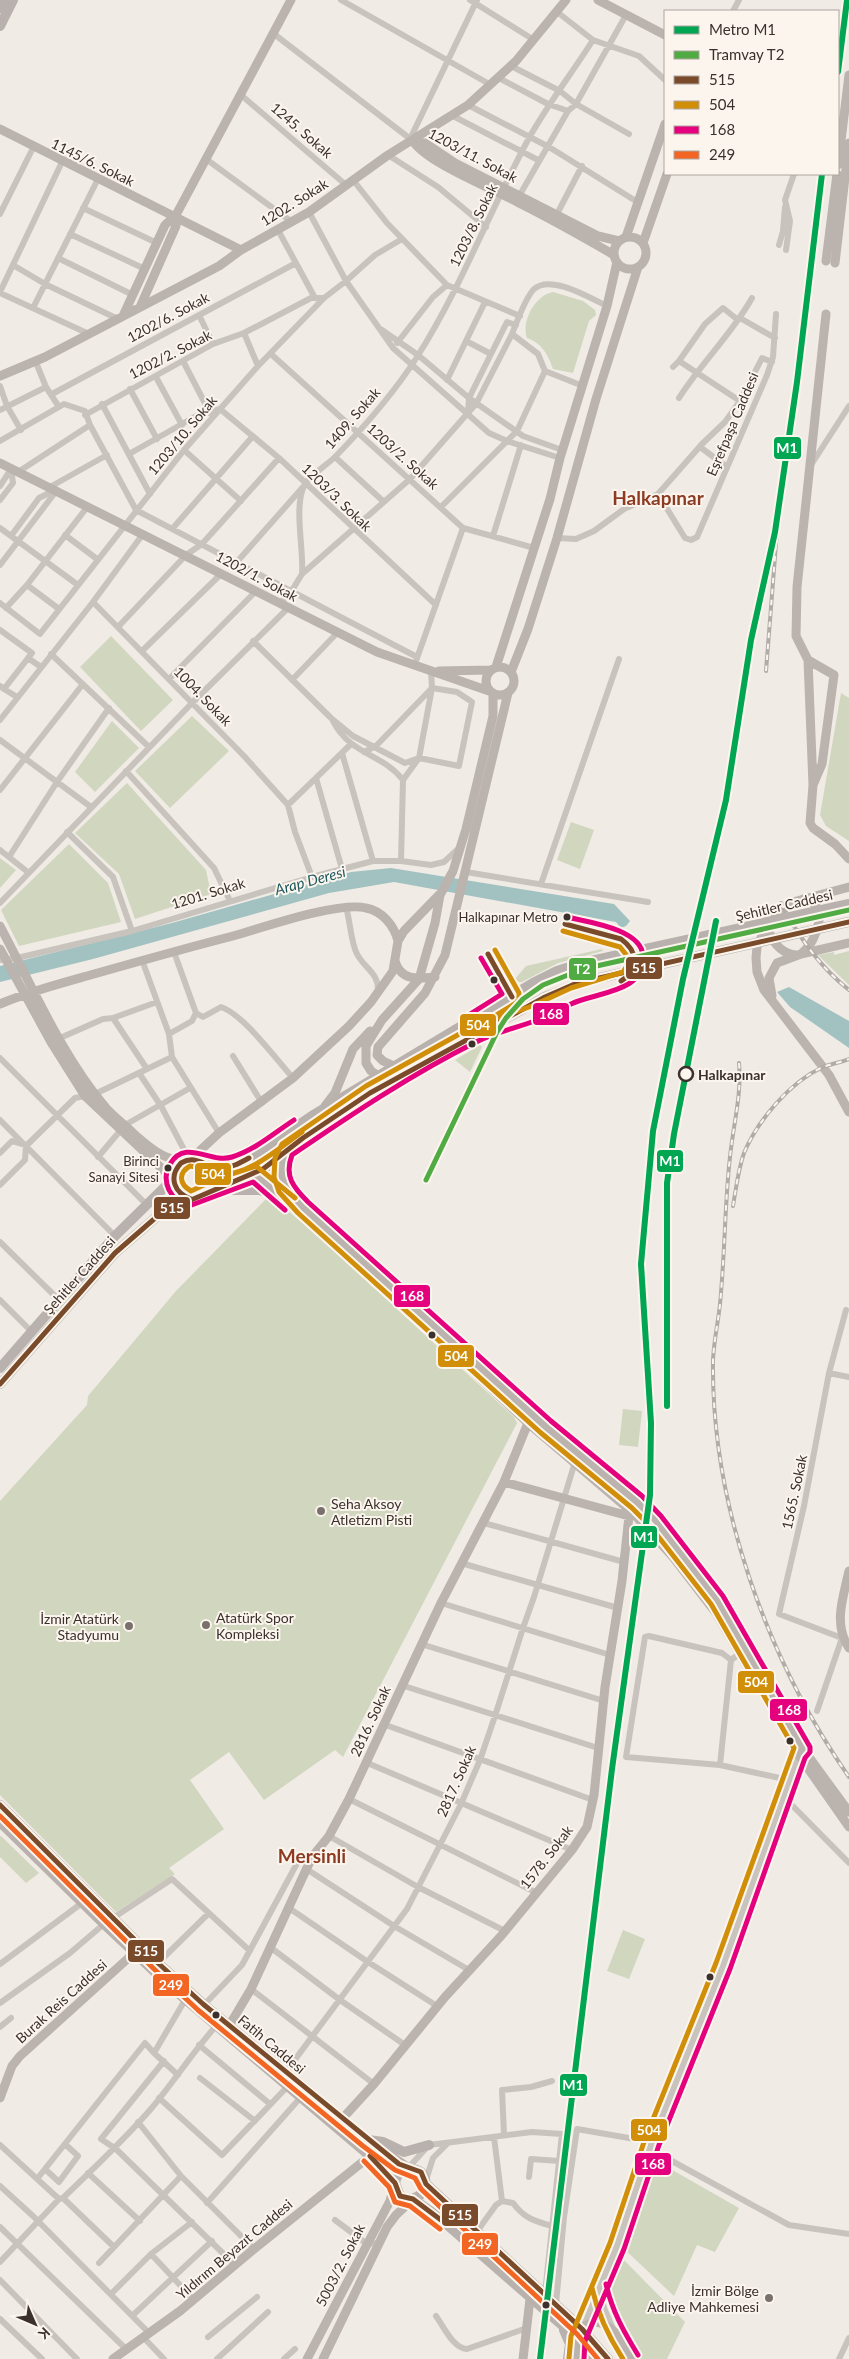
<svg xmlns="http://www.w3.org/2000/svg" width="849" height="2359" font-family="Lato,sans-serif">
<rect width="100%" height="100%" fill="#f0ebe5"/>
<path fill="#d1d6bf" d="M553 292 583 301 595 310 596 315 589 321 573 373 553 369C548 355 542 343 527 338 521 322 535 295 553 292Z
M111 636 173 700 141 731 80 667Z
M841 693 849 698V841L826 826 820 815Z
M192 716 229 751 170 808 135 771Z
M112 721 139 748 95 792 75 772Z
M127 783 206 870 211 894 135 919 119 874 75 833Z
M571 822 594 830 580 869 557 860Z
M69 844 108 883 121 922 19 946 1 910Z
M0 858 16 870 0 888Z
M602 949 603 951 558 963 522 982H518L515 979 526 966Z
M849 951V985L818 955 834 952V955Z
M480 1045 482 1047 470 1072 455 1060Z
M270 1195 322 1240 514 1417 517 1423 343 1757 335 1750 264 1800 229 1752 190 1780 224 1829 169 1868 175 1874 116 1912 0 1795V1501L87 1405 88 1396 176 1291Z
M623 1409 642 1411 638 1447 619 1445Z
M0 1836H1L39 1873 26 1883 0 1857Z
M623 1930 645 1939 629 1979 607 1971Z
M653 2159 739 2208 715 2252 697 2245 674 2296 620 2245Z
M617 2253 685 2322 667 2359H638L629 2339 612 2317 605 2285Z"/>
<path fill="#a1c2c1" d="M391 868 614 904 630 921 626 926 621 928 616 922 394 882 329 893 93 959 0 982V966L172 923 351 872Z
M789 987 849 1021V1048L790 1007 777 992Z"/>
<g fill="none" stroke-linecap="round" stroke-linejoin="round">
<path stroke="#c9c3be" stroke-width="6" d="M341 0 491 85
M470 0 534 40
M733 11 739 0
M561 15 593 40 639 56 665 80
M274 34 413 141
M511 66 560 91 576 104 629 134
M499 78 548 104 568 111
M241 95 346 185
M468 105 549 147 639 203
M453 116 538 160
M410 139 477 0
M388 155 438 187 486 227
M206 159 292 222
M353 180 387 223 447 285 520 316
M518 198 568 111 576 104 626 15
M83 208 157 243
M309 212 346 281 393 348 489 433 507 441 560 458
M0 214 33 148
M557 214 582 166
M278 230 315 298
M70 234 145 269
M779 245 783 231 785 207
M786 250 790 221 785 200 794 174
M58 258 133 295
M13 265 45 284 118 319
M0 292 62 162
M0 293 89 334
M33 308 98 179
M199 315 213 344
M740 318 775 338
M382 330 418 355 469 398 523 436 562 450
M244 333 258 366
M466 341 491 354
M397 343 433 297 447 285
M271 354 463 528 534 548
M35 360 46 387 59 407
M183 361 210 413
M679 361 705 324 723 308 738 320
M673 367 679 361 740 401
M156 377 182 425
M447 380 485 302
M0 386 7 406 21 430
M583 386 545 371 538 354 512 334C517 322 525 298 534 289 551 274 590 298 607 306
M130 389 157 439
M52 394 296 263
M679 398C701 363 732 334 752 298
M102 404 150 494
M0 410 46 387
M468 413 469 398 507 322 516 325
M85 415 213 344 244 333 311 298H324
M0 441 64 404 85 411 90 425 136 510 417 657
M700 447 727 467
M184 450 241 501
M129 454 198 415 220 409 279 458 436 605
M335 457 384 502
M811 465 849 406
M18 472 90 425
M0 486 11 469 13 483 0 500
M50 487 107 455
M658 494 685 538 691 540 697 537 767 375 773 357 776 314
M441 507 517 431 545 371
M0 528 78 585
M173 528 253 436
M143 534 93 602 244 756 288 805
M65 535 97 559
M11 536 39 498 55 490
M493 536 521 445
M557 538 576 539 594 531 624 509 658 494 702 444 725 422 740 401 762 358 772 362
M236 563 303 487
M0 565 57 490
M302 574C304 548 293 505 305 484 312 474 327 465 336 456 365 426 394 393 417 357 461 288 490 210 529 138 548 104 572 73 593 40
M27 585 59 609
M0 603 40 634 184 450 258 366 324 298 346 281 375 255 402 239
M280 603 291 592 302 574 410 479 467 414 476 404 512 334
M6 608 27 585 88 506
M118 627 186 555 202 544 279 458
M0 630 32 653 4 689 0 686
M253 641 331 718 353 736 405 763 419 758
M142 651 222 573
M51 654 149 747
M28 658 41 667
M416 661 463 528
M169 679 255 592
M292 680 337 633
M4 689 17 697
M0 720 93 602
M333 721C350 755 382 753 403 780L401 861
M0 740 91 807
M364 752 376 746 432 688 457 692 472 702 459 766 419 758
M342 753 373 861
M126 771 214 868 230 901
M316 778 342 869
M403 780 419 758 432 688 431 671
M0 790 83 684
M67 832 113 877 132 931
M0 850 29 873
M9 857 57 782 109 708
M466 872 648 902
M312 877 295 832 288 805 350 745
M541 884 619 659
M0 903 192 703 288 608
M346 907C350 920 351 943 357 954 364 968 379 973 378 991
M174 952 196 1013
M0 960 17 958 132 931 312 877 373 861H401L431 865 444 862 459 848
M142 960 169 1034 172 1057 219 1133
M113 1018 147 1069
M169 1034 192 1021 196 1013 203 1017 221 1007C243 1014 276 1059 293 1078
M60 1038 103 1019 113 1018 157 1002
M233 1056 262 1103
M0 1058 146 1204
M139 1073 161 1106 189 1159
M0 1120 115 1236
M0 1153 12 1141 25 1145
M98 1157 125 1125 190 1088
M0 1185 25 1160 26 1146 75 1098 95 1094 172 1057
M0 1242 59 1300
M0 1300 32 1332
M829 1373 849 1377
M484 1523 624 1562
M461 1563 618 1608
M441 1603 610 1655
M421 1644 604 1701
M731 1660 722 1653 649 1636 645 1637 626 1757 720 1765 731 1660 739 1654
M401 1685 598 1748
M817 1711 842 1638 779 1614 804 1506 829 1373 846 1310
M383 1724 593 1800
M365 1762 572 1850
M720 1765 789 1780
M783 1796 849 1863
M349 1799 537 1893
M329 1836 418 1887 505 1931
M308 1870 394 1926 469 1970
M289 1908 368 1962 437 2006
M113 1918 172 1879 250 1951
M270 1947 340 2000 405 2045
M158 1963 209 1913
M0 1964 82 1903
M251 1989 374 2084
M0 2003 70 1953 104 1924
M202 2007 242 1965 301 1856 312 1857
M0 2027 11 2018
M199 2045 270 2104
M154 2053 178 2075
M164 2061 101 2139 116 2149 235 2265
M285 2073 407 1909 461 1804 480 1760 495 1716 523 1628 534 1597 575 1462
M200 2078 255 2121
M159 2098 222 2155 288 2086
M138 2122 181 2176 254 2249
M504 2135 502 2090 531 2087 552 2081
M0 2145 59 2199 63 2198 114 2247
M650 2149 789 2225 849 2234
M408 2168 429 2145 532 2132 562 2134 545 2293
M45 2169 59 2182 78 2156 65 2144
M88 2173 140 2221
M529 2177 531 2159 559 2161
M37 2179 145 2043 154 2053 185 2000
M426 2180 433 2158 448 2143
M0 2186 33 2216 150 2334
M63 2198C92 2170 123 2141 150 2110 173 2083 192 2053 216 2026
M502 2201 513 2203C524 2218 534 2221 552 2226
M207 2203 301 2097
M335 2220 367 2244 378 2243
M0 2227 126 2349
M478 2230 496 2205 502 2201 494 2137
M151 2254 194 2300
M0 2262 59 2199
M99 2263 181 2176
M0 2280 77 2359
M600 2288 604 2308 613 2329
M111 2294 151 2254 192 2222
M556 2304 564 2217 577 2129 652 2142
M132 2316 212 2241
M436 2316C444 2327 453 2348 467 2349L527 2328
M0 2319 42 2359
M583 2328 617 2246 652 2142 723 1966 799 1753
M208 2337 257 2297
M144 2338 164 2359
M217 2359 268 2312
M284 2359 295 2349
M839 2359 849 2338"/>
<path stroke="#bab3ae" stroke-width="9" d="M598 0 665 35
M0 129 241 250
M413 141C427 163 494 189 519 203 551 219 583 237 614 255
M414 142 425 143 455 163 598 236 619 241
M838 165 849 75
M614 253a16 16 0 1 1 32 0a16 16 0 1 1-32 0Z
M626 237 665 124
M643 243 667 174
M826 261 837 174
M835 263 849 143
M140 307 176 226V215
M123 316 165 225 176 215 291 0
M0 376 45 357 219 266 241 250 309 212 388 155 468 105 516 61 566 0
M0 463 377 652 489 691
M808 660 813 785 810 823 813 828 835 844 849 859
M486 681a14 14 0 1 1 28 0a14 14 0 1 1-28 0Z
M496 667 550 499 560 458 607 306 617 262
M439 671 491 670
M511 672 528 629 557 538 596 399 638 267
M813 785 822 764 834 675 808 660 796 636 797 587 826 314
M849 887 793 902 783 908 764 931 757 947 756 958 757 972 764 990 829 1075 849 1112
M0 926C32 986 62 1056 106 1108 114 1117 125 1125 134 1134 149 1147 162 1159 183 1161
M770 934C774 945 784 954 796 955
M0 949 51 1042 85 1096 173 1179
M803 952C817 941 831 902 803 899
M395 961C401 981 417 979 435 977
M772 996 769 978 777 963 801 954 849 943
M0 1004C30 991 62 983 94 974 140 961 186 948 233 936 262 928 339 901 366 908 382 911 394 925 398 941
M394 1066 383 1061 377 1055 378 1047 425 993 445 955 508 693
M396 1077 382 1078 371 1071 366 1063V1046L382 1020 419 979 435 923 440 895 453 871 466 829 493 716V694
M325 1106 335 1093 353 1049 370 1031
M192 1158 219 1133 293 1078 349 1026 371 1002 393 971 398 941 404 931 439 895
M242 1163C267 1162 286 1191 303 1207L546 1427 637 1502 656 1521 717 1600 803 1749 849 1812
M255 1173 417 1319 528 1423 632 1512 673 1557 716 1613 798 1754 849 1827
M284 1186C280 1173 280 1164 286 1151
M849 1571C843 1598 833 1624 849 1648
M229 2026 251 1989 312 1857 329 1836 349 1799 441 1603 504 1482 528 1423
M0 2098 12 2066 20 2056 134 1953 141 1952
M342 2119 374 2084 445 1997 501 1936 572 1850 587 1827 594 1795 605 1687 622 1581 629 1516 504 1482
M113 2359 180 2311 254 2249 370 2156
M307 2359 390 2201 395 2183
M323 2359 387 2227 396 2215 413 2199
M523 2359 530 2299
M576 2359C577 2350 576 2335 583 2328 601 2310 627 2340 628 2357"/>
<path stroke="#b8b1ad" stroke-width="10" d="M0 8 4 0
M0 26 13 0
M206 1163 213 1176 211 1190H259L278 1193
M191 1199 180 1195 174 1185V1172L183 1161 192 1158 199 1159 220 1168 242 1163 315 1114 533 983 557 971 582 963
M0 1368 115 1236 173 1179
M0 1384 115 1253 161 1213 222 1185 263 1169 303 1138 370 1093 545 997 586 981
M0 1805 158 1963 203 2004 368 2140 408 2168
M0 1822 104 1924 171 1987 370 2156 395 2183 400 2196C417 2206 434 2187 421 2172 409 2165 397 2170 395 2183
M368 2140 383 2142 404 2152 429 2145
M426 2184 582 2329 608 2359
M413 2199 436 2215 578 2339 595 2359
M564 2330 570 2344 568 2359
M628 2351 632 2359"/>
<g stroke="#b1aca8" stroke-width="4">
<path id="rail" d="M838 55 845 0
M766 671 777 531 823 174
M781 903C798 936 820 967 849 990
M739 1063C742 1094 733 1126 730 1157 725 1201 725 1247 721 1292 720 1315 714 1337 713 1360 711 1504 767 1659 849 1777
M733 1206C736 1189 738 1170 744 1153 758 1120 790 1082 823 1067 831 1064 841 1062 849 1059"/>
</g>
<use href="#rail" stroke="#fbf5ee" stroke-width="2" stroke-dasharray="5.5" stroke-linecap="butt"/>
<path stroke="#b8b1ad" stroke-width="10" d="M582 963 849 904
M586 981 849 922"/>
<g stroke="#fbf5ee" stroke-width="9">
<path id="bus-1" d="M565 924 621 939C638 951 640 970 621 981
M488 954 512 997
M191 1199C174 1193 168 1177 181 1163 197 1154 204 1167 219 1168 229 1169 240 1163 249 1158
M0 1384 115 1253 161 1213 263 1169 303 1138 370 1093 545 997 577 983 849 922
M0 1805 158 1963 203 2004 399 2164 421 2172 426 2184 582 2329 608 2359
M370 2156 395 2183 400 2196 413 2199 445 2223"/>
</g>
<g stroke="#fbf5ee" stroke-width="9">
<path id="bus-2" d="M563 931 620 947 628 957 627 966 623 972 571 988 532 1006 472 1027 366 1086 282 1144 275 1158 274 1177 279 1192 298 1213 541 1433 632 1508 650 1526 711 1604 794 1748 716 1963 645 2139 610 2243 571 2336 569 2358
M475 1028 516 1003 519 999V993L495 950
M295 1198 256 1166 219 1178 191 1191C179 1184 178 1173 190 1166 201 1167 209 1175 220 1175 250 1175 279 1148 302 1132
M592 2288C598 2315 608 2336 623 2359"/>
</g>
<g stroke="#fbf5ee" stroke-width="9">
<path id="bus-3" d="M567 917C588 922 642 929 643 956 646 993 596 992 571 1004 560 1009 549 1016 537 1020 517 1028 495 1032 476 1042 412 1074 352 1114 292 1155 284 1176 293 1187 308 1202L551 1421 642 1496 661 1516 723 1596 810 1747V1752L805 1758 730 1969 659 2145 624 2249 585 2341 584 2359
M467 1016 502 994 481 958
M285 1210 253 1182 189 1206C180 1203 173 1198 169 1190 165 1182 165 1172 170 1164 186 1138 210 1164 232 1157 255 1150 274 1133 294 1120
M606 2284C612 2311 624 2332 638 2355"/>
</g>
<g stroke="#fbf5ee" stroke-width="9">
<path id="bus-4" d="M0 1816 153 1968 198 2010 363 2146 395 2170 415 2178 421 2189 577 2334 598 2359
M364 2161 389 2187 395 2202 410 2206 440 2229"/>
</g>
<use href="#bus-1" stroke="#7a4b2a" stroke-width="5"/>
<use href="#bus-2" stroke="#d18e09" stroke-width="5"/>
<use href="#bus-3" stroke="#e5007d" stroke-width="5"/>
<use href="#bus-4" stroke="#f26522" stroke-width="5"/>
<g stroke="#fbf5ee" stroke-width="9">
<path id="tram-1" d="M426 1180 497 1032 506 1018 523 999 543 985 583 969 849 910"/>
</g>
<use href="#tram-1" stroke="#50ab43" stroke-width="5"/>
<g stroke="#fbf5ee" stroke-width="10">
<path id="metro-1" d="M838 72 847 0
M667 1406V1183L674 1134 716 921
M540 2359 612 1769 650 1495 651 1423 641 1264 653 1131 683 979 726 800 751 640 775 532 797 382 822 174"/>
</g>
<use href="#metro-1" stroke="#00a651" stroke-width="6"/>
</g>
<g fill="#3b302b" stroke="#fbf5ee" stroke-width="2">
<circle cx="567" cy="917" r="4.5"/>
<circle cx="494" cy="980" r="4.5"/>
<circle cx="472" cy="1044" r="4.5"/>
<circle cx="168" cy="1168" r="4.5"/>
<circle cx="432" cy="1335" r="4.5"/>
<circle cx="790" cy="1741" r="4.5"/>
<circle cx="710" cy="1977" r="4.5"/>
<circle cx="216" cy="2015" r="4.5"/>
<circle cx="546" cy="2305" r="4.5"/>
</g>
<circle fill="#fbf5ee" stroke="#3b302b" stroke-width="2.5" cx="686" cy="1074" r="7"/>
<g fill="#7a716c" stroke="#fbf5ee" stroke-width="2">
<circle cx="321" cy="1511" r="5"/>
<circle cx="206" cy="1625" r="5"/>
<circle cx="129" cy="1626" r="5"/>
<circle cx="769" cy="2298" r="5"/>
</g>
<g text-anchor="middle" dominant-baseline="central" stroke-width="4" stroke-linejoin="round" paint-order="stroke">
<g font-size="13" fill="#3b302b" stroke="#fbf5ee" text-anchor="end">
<text x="558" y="917">Halkapınar Metro</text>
<text x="159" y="1161">Birinci<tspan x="159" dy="16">Sanayi Sitesi</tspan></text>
</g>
<g font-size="14" fill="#3b302b" stroke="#fbf5ee">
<text transform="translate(302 130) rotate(41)">1245. Sokak</text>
<text transform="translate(473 155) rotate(28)">1203/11. Sokak</text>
<text transform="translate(93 162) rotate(26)">1145/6. Sokak</text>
<text transform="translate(294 202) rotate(-32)">1202. Sokak</text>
<text transform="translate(473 225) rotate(-64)">1203/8. Sokak</text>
<text transform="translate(168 317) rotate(-28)">1202/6. Sokak</text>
<text transform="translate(170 354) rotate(-27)">1202/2. Sokak</text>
<text transform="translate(352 418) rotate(-49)">1409. Sokak</text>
<text transform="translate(732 424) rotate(-67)">Eşrefpaşa Caddesi</text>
<text transform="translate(182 435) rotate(-50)">1203/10. Sokak</text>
<text transform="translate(403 456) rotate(42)">1203/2. Sokak</text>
<text transform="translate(337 497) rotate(44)">1203/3. Sokak</text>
<text transform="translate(257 576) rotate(28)">1202/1. Sokak</text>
<text transform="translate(203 696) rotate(46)">1004. Sokak</text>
<text transform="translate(208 893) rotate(-17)">1201. Sokak</text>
<text transform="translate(784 905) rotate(-13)">Şehitler Caddesi</text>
<text transform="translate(79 1275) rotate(-48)">Şehitler Caddesi</text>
<text transform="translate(794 1492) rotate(-78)">1565. Sokak</text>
<text transform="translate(370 1721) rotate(-65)">2816. Sokak</text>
<text transform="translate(456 1781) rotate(-66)">2817. Sokak</text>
<text transform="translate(546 1857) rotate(-52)">1578. Sokak</text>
<text transform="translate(61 2001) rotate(-42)">Burak Reis Caddesi</text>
<text transform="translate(272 2044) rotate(40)">Fatih Caddesi</text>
<text transform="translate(234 2249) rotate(-40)">Yıldırım Beyazıt Caddesi</text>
<text transform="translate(340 2265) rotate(-63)">5003/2. Sokak</text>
</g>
<g font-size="14" font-weight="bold" fill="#3b302b" stroke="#fbf5ee" text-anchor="start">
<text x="698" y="1074">Halkapınar</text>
</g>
<g font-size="14" fill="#3b302b" stroke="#fbf5ee" text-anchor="start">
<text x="331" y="1503">Seha Aksoy<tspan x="331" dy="16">Atletizm Pisti</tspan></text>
<text x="216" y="1617">Atatürk Spor<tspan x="216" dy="16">Kompleksi</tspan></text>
<text x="119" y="1618" text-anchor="end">İzmir Atatürk<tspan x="119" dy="16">Stadyumu</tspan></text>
<text x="759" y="2290" text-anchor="end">İzmir Bölge<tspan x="759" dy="16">Adliye Mahkemesi</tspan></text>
</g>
<g font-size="15" font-style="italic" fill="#1f5a5e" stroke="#fbf5ee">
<text transform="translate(310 880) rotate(-15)">Arap Deresi</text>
</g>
<g font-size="19" font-weight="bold" fill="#8c3b22" stroke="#fbf5ee">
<text x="658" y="497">Halkapınar</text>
<text x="312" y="1855">Mersinli</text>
</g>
</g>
<g stroke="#fbf5ee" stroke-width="2">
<rect x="773" y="436" width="29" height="24" rx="5" fill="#00a651"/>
<rect x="625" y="956" width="38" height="24" rx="5" fill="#7a4b2a"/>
<rect x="568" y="957" width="29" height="24" rx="5" fill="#50ab43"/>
<rect x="532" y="1002" width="38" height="24" rx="5" fill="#e5007d"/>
<rect x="459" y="1013" width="38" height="24" rx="5" fill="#d18e09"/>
<rect x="656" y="1149" width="28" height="24" rx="5" fill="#00a651"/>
<rect x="194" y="1162" width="38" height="24" rx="5" fill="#d18e09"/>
<rect x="153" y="1196" width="38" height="24" rx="5" fill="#7a4b2a"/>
<rect x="393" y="1284" width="38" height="24" rx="5" fill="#e5007d"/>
<rect x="437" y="1344" width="38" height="24" rx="5" fill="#d18e09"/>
<rect x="630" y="1525" width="28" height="24" rx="5" fill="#00a651"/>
<rect x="737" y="1670" width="38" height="24" rx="5" fill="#d18e09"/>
<rect x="769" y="1698" width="39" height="24" rx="5" fill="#e5007d"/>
<rect x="127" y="1939" width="38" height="24" rx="5" fill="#7a4b2a"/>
<rect x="152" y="1973" width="38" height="24" rx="5" fill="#f26522"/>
<rect x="559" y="2073" width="29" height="24" rx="5" fill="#00a651"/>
<rect x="630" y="2118" width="38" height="24" rx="5" fill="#d18e09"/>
<rect x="634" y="2152" width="38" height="24" rx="5" fill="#e5007d"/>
<rect x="441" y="2203" width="38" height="24" rx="5" fill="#7a4b2a"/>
<rect x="461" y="2232" width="38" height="24" rx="5" fill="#f26522"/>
</g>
<g font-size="14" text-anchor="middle" font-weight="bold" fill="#fff">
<text x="787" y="453">M1</text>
<text x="644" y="973">515</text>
<text x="582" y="974">T2</text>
<text x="551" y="1019">168</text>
<text x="478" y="1030">504</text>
<text x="670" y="1166">M1</text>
<text x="213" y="1179">504</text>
<text x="172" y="1213">515</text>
<text x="412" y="1301">168</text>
<text x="456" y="1361">504</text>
<text x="644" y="1542">M1</text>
<text x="756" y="1687">504</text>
<text x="789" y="1715">168</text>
<text x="146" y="1956">515</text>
<text x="171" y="1990">249</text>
<text x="573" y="2090">M1</text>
<text x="649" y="2135">504</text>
<text x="653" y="2169">168</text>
<text x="460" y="2220">515</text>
<text x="480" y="2249">249</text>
</g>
<rect x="664" y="10" width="175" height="165" fill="#fbf5ee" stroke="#aea6a0"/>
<rect x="674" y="26" width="25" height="8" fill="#00a651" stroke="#aea6a0"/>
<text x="709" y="35" font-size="15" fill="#3b302b">Metro M1</text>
<rect x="674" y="51" width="25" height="8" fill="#50ab43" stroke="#aea6a0"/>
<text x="709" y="60" font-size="15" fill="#3b302b">Tramvay T2</text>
<rect x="674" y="76" width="25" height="8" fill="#7a4b2a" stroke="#aea6a0"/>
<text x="709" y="85" font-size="15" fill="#3b302b">515</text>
<rect x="674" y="101" width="25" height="8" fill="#d18e09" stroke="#aea6a0"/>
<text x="709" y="110" font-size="15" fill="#3b302b">504</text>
<rect x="674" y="126" width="25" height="8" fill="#e5007d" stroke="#aea6a0"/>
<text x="709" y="135" font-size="15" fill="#3b302b">168</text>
<rect x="674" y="151" width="25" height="8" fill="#f26522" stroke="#aea6a0"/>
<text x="709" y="160" font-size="15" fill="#3b302b">249</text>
<g transform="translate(35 2324) rotate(135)" stroke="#fbf5ee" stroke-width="4" paint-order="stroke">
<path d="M0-4L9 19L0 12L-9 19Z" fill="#3b302b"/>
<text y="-8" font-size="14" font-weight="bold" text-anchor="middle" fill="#3b302b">K</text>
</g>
</svg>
